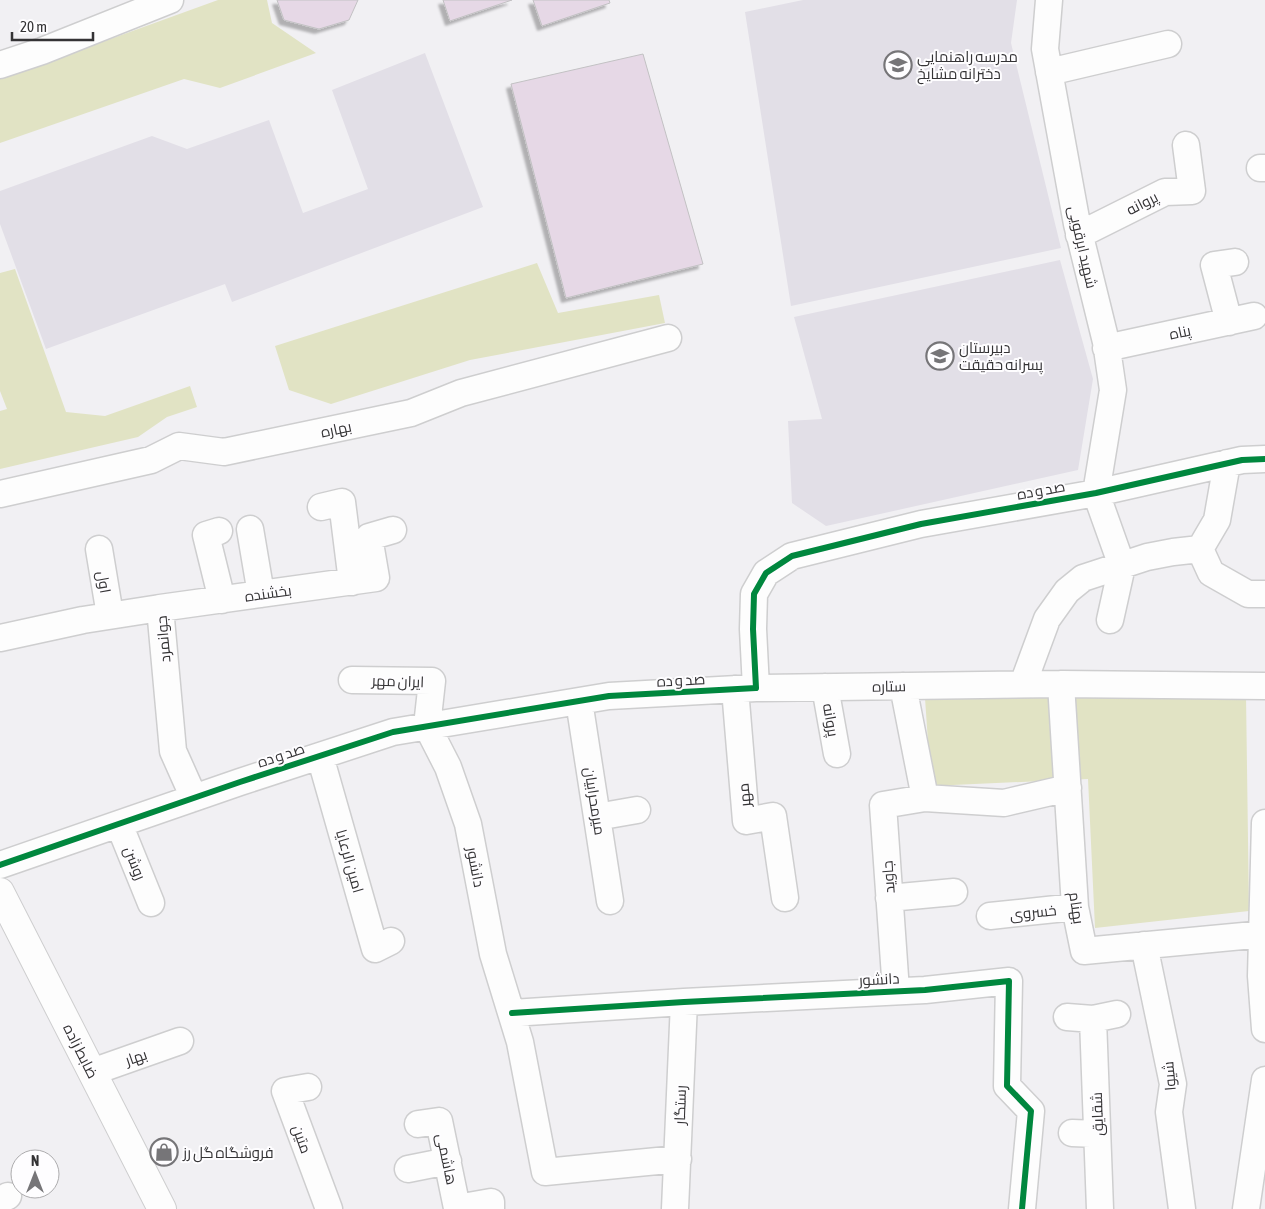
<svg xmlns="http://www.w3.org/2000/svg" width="1265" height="1209" font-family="'Asap Condensed',Cairo,sans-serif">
<defs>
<filter id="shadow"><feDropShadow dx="-4.5" dy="4.5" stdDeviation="1" flood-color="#0004"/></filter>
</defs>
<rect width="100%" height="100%" fill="#f1f0f3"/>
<path fill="#e2dfe7" d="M803 0H1017L1011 43 1061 248 791 306 745 12Z
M425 53 483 207 232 302 225 284 46 349 0 224V191L152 136 187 149 269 120 303 213 368 189 332 90Z
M1060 260 1093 379 1078 470 826 526 792 503 788 421 822 419 794 317Z"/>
<path fill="#e1e3c4" d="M218 0H267L272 23 316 53 220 88 184 79 0 143V79Z
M537 263 558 313 659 295 665 323 470 360 331 404 289 390 275 346Z
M15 269 66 412 105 416 190 386 197 407 167 417 138 437 0 469V411L7 409 0 391V273Z
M1246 695 1249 911 1095 928 1088 779 931 786 925 698Z"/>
<path fill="#e6d8e6" stroke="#c2c1c3" filter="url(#shadow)" d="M277 0H358L349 20 319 29 284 20Z
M443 0H512L450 21Z
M533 0H609L610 3 542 26Z
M643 54 703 264 566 298 511 84Z"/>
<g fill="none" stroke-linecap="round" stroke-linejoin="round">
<g stroke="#cececf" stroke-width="29">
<path id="street" d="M1049 0 1045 49 1077 224 1106 342 1113 390 1096 493 1122 566 1110 620
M0 65 42 51 170 0
M1049 72 1168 44
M1260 168H1265
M1079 235 1165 192 1192 191 1186 145
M1229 322 1214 265 1235 262
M1106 348 1254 316
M0 494 151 460 179 446 224 452 411 413 461 393 668 338
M321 507 342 502 352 582
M250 529 261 594
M219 531 206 535 222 600
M99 549 110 615
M1200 549 1211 573 1248 594H1265
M160 608 376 578 369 537 393 530
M0 638 83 620 160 608 173 751 194 798
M352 680 432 681 427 726 448 767 468 824 493 954 520 1042 545 1172 678 1159
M1023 684 1047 619 1067 591 1083 578 1147 557 1173 552 1200 549 1217 520 1227 463
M1061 684 1075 907 1084 951 1265 934
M825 687 837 754
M756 688 1061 684 1265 686
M735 689 746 821 773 816 785 898
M579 701 610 901
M320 756 375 949 391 941
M925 798 1004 803 1068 788
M597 817 637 810
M1265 823 1261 976 1265 1029
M119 824 151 903
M0 865 240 782 393 732 609 696 756 688 753 629 754 594 766 573 792 556 921 524 1096 493 1242 460 1265 459
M889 898 954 892
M990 916 1075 907
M1144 945 1173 1084 1169 1112 1182 1209
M896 991 883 805 925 798 903 686
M512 1013 684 1002 925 990 1009 981 1007 1086 1031 1111 1022 1209
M1067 1017 1093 1019 1117 1014
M1093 1019 1100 1209
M92 1072 180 1041
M308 1087 285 1091 329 1209
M418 1124 439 1121 457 1208 491 1202V1209
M1072 1133 1097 1134
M408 1169 448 1161
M0 1200 8 1196
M675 1209 684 1002
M1246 1209 1265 1080"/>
</g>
<g stroke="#cececf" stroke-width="30">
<path id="secondary" d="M0 892 162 1209"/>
</g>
<use href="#street" stroke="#fdfdfd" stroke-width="26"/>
<use href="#secondary" stroke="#fdfdfd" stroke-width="28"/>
<g stroke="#fefdff" stroke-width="9">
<path id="cycleway" d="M0 865 240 782 393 732 609 696 756 688 753 629 754 594 766 573 792 556 921 524 1096 493 1242 460 1265 459
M512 1013 684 1002 925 990 1009 981 1007 1086 1031 1111 1022 1209"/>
</g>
<use href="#cycleway" stroke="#00873e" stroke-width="6"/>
</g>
<defs>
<g id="school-ring" transform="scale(1.4375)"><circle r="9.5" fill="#fefdff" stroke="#767578" stroke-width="1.5"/><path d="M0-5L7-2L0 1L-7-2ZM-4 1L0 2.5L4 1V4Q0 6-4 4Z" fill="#767578"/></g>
<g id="shop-ring" transform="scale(1.4375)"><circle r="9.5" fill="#fefdff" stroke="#767578" stroke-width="1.5"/><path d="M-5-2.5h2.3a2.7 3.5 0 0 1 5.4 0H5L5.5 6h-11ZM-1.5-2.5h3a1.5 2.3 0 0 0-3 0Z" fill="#767578"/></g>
</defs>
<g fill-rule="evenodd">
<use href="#school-ring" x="898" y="65"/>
<use href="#school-ring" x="940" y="356"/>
<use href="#shop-ring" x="164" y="1152"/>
</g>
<g text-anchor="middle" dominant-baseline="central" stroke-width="4" stroke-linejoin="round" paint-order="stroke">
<g font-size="15" fill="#343335" stroke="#fefdff" text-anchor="start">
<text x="917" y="56">مدرسه راهنمایی<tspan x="917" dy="17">دخترانه مشایخ</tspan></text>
<text x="959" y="347">دبیرستان<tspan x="959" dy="17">پسرانه حقیقت</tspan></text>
<text x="183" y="1152">فروشگاه گل رز</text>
</g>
<g font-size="15" fill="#343335" stroke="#fefdff">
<text transform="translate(1142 203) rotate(-27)">پروانه</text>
<text transform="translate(1083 247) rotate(77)">شهید ابرقویی</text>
<text transform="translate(1180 332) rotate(-12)">پناه</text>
<text transform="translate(336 429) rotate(-12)">بهاره</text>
<text transform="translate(1041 490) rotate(-10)">صد و ده</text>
<text transform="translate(104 582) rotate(80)">اول</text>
<text transform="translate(268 593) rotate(-8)">بخشنده</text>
<text transform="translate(163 639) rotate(-95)">جوانمرد</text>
<text transform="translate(681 680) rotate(-3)">صد و ده</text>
<text transform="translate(398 681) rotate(2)">ایران مهر</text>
<text transform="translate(889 686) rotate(-1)">ستاره</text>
<text transform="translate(831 720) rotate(80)">پروانه</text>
<text transform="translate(281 755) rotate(-18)">صد و ده</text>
<text transform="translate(744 795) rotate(-95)">مهر</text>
<text transform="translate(595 801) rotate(81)">میرمحرابیان</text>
<text transform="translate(350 861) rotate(74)">امین الرعایا</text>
<text transform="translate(135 863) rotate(68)">روشن</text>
<text transform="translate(476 867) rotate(79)">دانشور</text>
<text transform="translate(888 877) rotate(-94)">جاوید</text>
<text transform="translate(1077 908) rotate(82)">بهنام</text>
<text transform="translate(1033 912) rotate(-6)">خسروی</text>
<text transform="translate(879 979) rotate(-3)">دانشور</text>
<text transform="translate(81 1051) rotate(63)">ضابط زاده</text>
<text transform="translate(136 1057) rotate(-19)">بهار</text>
<text transform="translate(1169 1076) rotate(-95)">شیوا</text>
<text transform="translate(680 1105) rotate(-88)">رستگار</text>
<text transform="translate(1097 1114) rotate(-92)">شقایق</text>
<text transform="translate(302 1139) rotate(70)">متین</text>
<text transform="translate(447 1159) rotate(78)">هاشمی</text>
</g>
</g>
<g transform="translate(35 1174)"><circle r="24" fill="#fefdff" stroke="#adacae"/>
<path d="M0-4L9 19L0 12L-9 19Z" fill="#767578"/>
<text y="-8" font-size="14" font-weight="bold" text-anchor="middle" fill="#343335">N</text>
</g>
<path d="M12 32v8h81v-8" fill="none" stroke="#343335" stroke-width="2.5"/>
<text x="20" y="32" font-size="15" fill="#343335" stroke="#fefdff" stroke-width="4" paint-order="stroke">20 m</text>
</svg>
